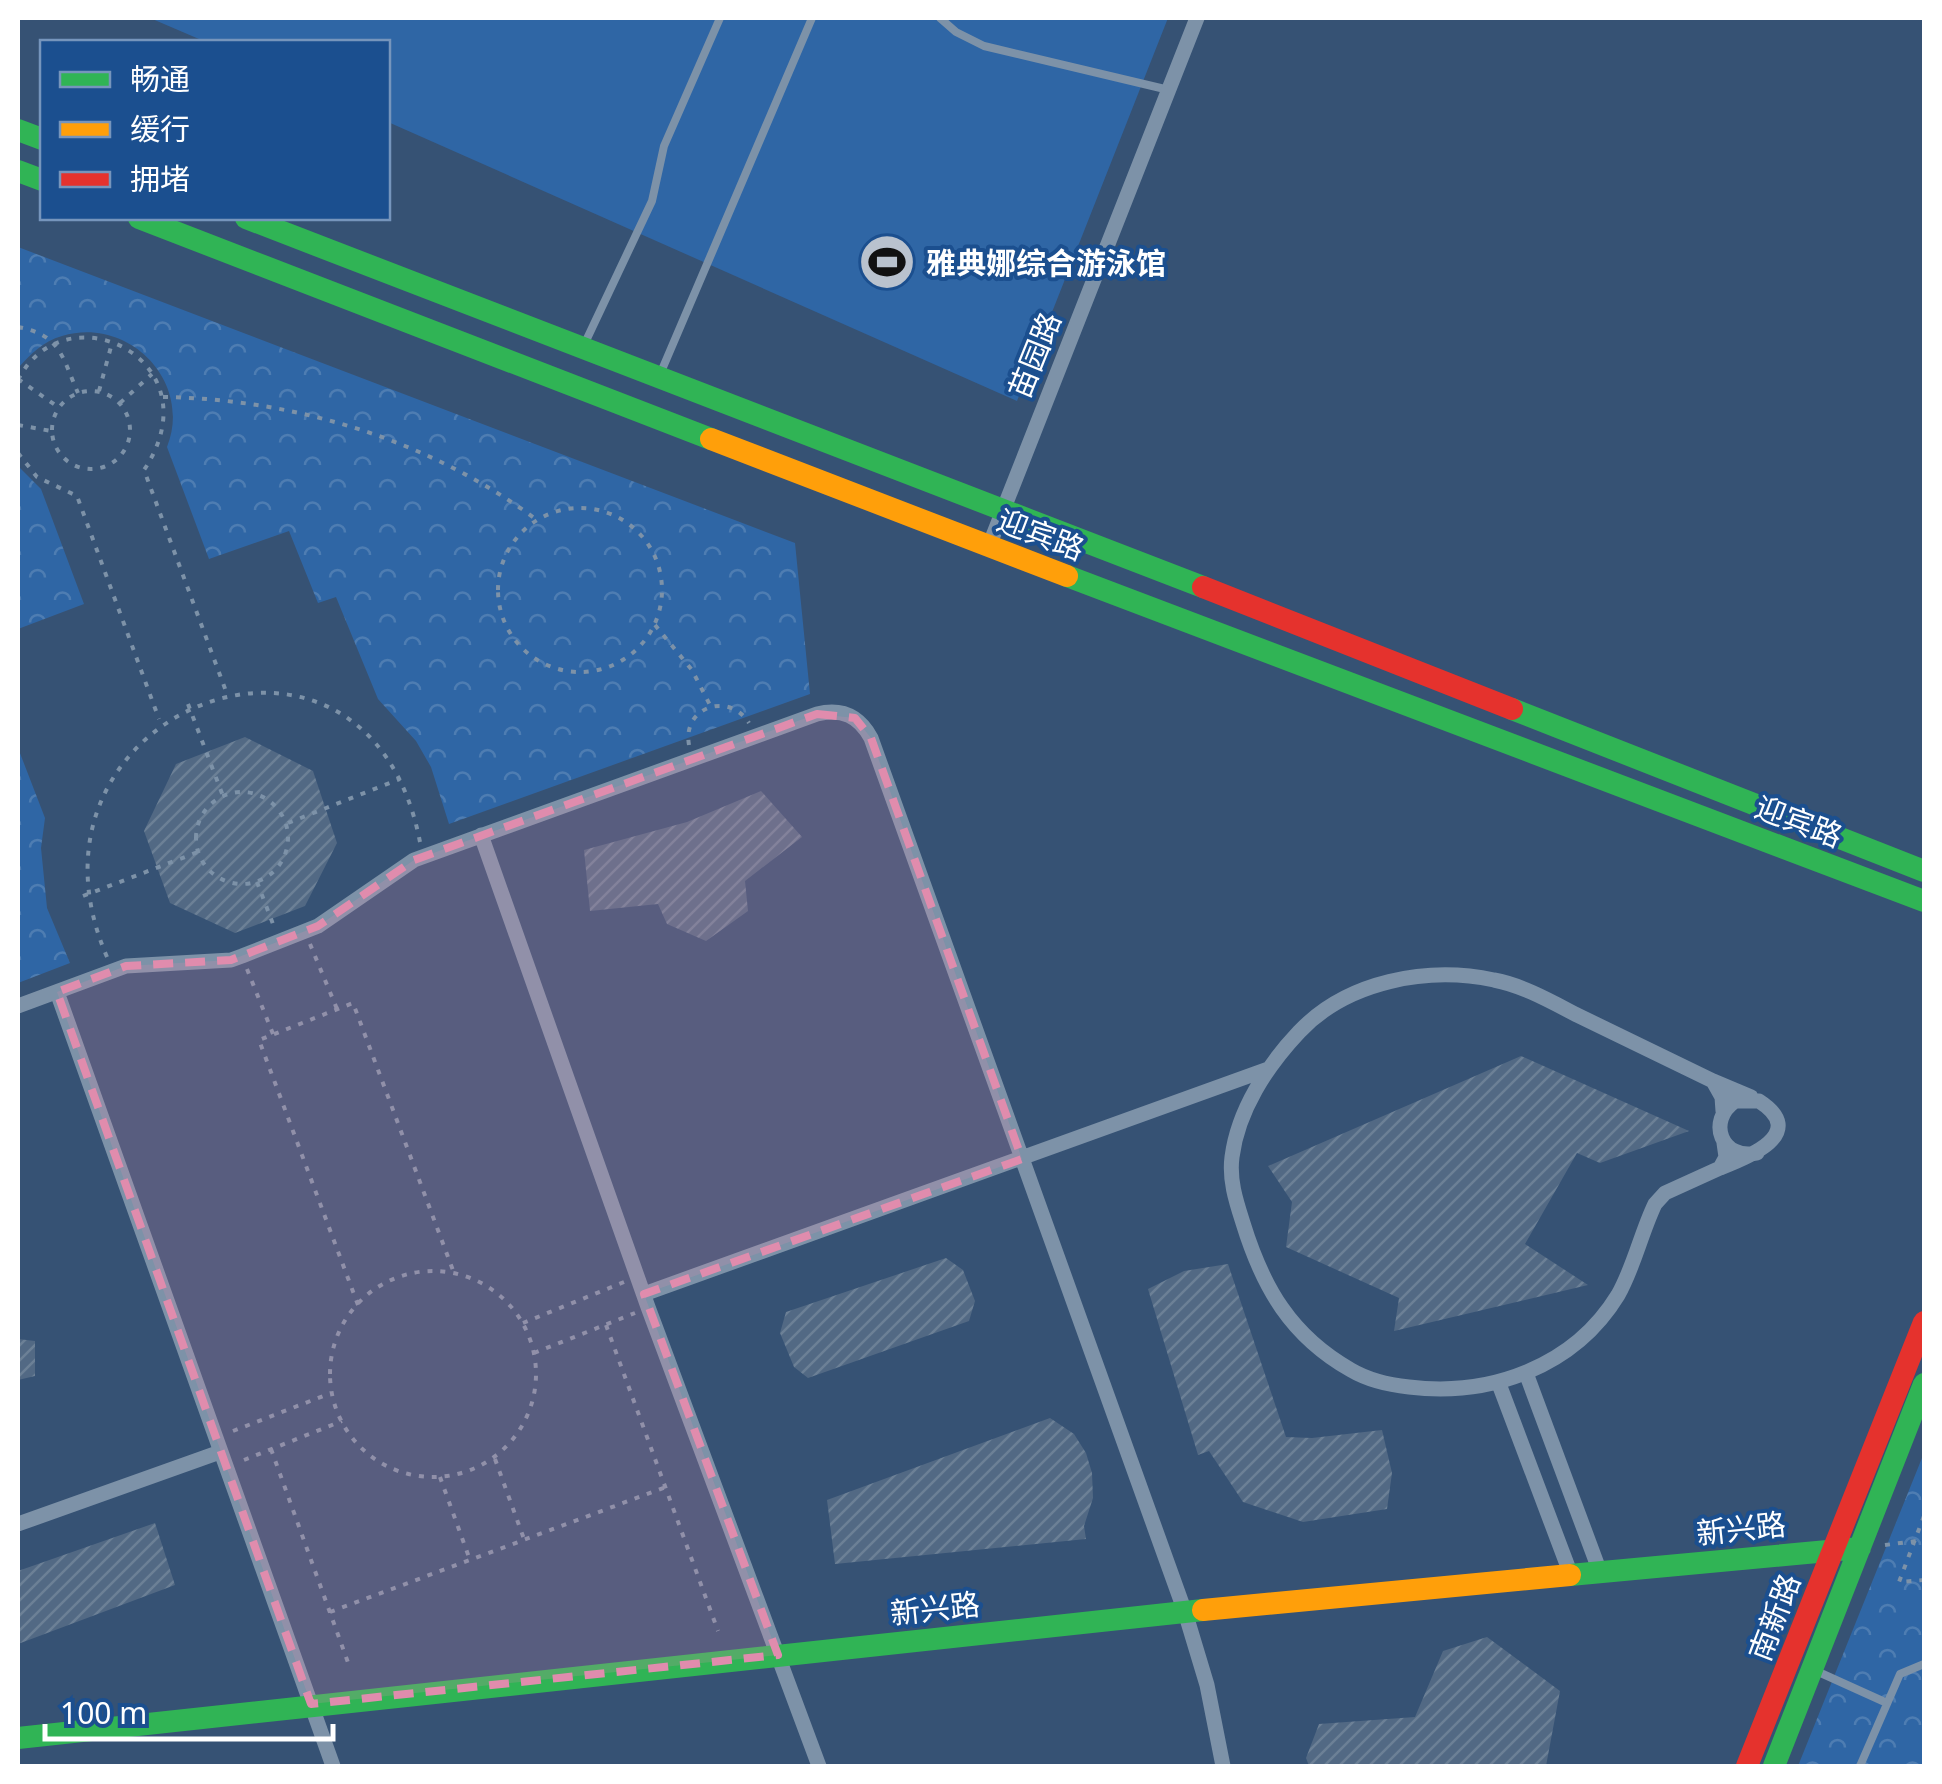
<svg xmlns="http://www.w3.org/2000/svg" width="1942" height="1784" font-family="'Noto Sans','Noto Sans SC',sans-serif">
<defs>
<pattern id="park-crowns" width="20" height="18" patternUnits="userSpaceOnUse" patternTransform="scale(2.5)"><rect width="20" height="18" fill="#2f66a5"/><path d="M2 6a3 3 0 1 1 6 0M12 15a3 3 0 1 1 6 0" fill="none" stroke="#4e7db2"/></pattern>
<pattern id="building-hatch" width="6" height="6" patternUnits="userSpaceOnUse" patternTransform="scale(2.5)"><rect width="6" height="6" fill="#526984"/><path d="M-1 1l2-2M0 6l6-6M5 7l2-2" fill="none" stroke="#6c8096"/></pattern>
</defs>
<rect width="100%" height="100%" fill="#365274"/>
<path fill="#2f66a5" d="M150 18H1168L1017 401 388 122V42H206Z"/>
<path fill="url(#park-crowns)" d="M18 247 795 543 810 694 449 824 431 767 416 741 378 699 336 597 318 603 289 531 209 559 167 447C193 382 129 316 62 336 43 341 31 354 18 368Z
M18 466 41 489 84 604 18 629Z
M18 748 45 818 41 848 47 908 70 963 18 983Z
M1924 1453V1766H1798Z"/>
<path fill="url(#building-hatch)" d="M245 737 313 771 337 843 305 906 235 933 170 903 144 831 176 764Z
M761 791 802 837 745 881 748 911 706 941 667 924 658 904 590 911 584 850 687 822Z
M1521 1056 1689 1131 1600 1163 1577 1153 1525 1244 1588 1285 1394 1331 1399 1298 1286 1247 1292 1202 1268 1166Z
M946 1258 963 1270 975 1301 969 1321 808 1378 794 1367 780 1333 786 1312Z
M1228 1264 1286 1437 1312 1438 1382 1430 1392 1473 1387 1509 1303 1522 1243 1502 1209 1451 1198 1455 1148 1289 1184 1271Z
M18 1339 35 1341V1376L18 1380Z
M1050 1418 1074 1434 1086 1453 1092 1473 1093 1498 1084 1526 1086 1539 835 1564 827 1500Z
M155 1523 175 1585 18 1644V1571Z
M1487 1637 1560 1691 1546 1766H1309L1306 1758 1319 1724 1415 1717 1443 1651Z"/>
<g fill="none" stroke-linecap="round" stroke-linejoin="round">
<path stroke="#7d92a8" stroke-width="4" stroke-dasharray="5 8" stroke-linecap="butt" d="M18 327C61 335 62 357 78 393
M18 379 58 407
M18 380C65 287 217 360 144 470L227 694
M52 430a39 39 0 1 1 78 0a39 39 0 1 1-78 0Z
M99 391 112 343
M163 397C296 399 431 441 537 520
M120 403 152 374
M18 425 51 431
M18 453 37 477 77 496 159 719
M498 590a82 82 0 1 1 164 0a82 82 0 1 1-164 0Z
M655 625 692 670 711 707
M188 704 223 796
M689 745C682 707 729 691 749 723
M196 838a46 46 0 1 1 92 0a46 46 0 1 1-92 0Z
M288 823 400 779
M257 882 273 924
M83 896 198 852
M310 944 337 1009
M107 957C0 710 367 568 420 842
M247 969 273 1034
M330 1374a103 103 0 1 1 206 0a103 103 0 1 1-206 0Z
M358 1305 259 1040 353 1003 454 1273
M523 1323 624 1282
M606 1325 718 1631
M534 1353 635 1313
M233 1431 331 1393
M271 1449 350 1668
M495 1459 524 1539
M244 1460 342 1421
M440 1477 470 1560
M1924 1516 1899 1582 1924 1580
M1885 1545 1924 1540
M330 1612 666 1487"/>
<path stroke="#7d92a8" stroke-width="8" d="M940 18 956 32 984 46 1169 90
M584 345 652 201 664 146 720 18
M661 372 812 18
M1814 1670 1887 1703
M1860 1766 1900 1674 1924 1664"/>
<path stroke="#7d92a8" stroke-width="15" d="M989 546 1197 18
M481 835 648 1307 819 1766
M57 992 333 1766
M18 1006 126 966 231 960 242 956 318 926 414 860 817 714C842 708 859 716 871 738L1185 1612 1207 1685 1223 1766
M1713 1081C1668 1059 1623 1037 1577 1015 1552 1002 1522 985 1494 980 1427 966 1347 981 1299 1032 1267 1066 1238 1110 1232 1157 1229 1180 1236 1201 1243 1223 1263 1288 1291 1336 1351 1370 1368 1380 1390 1385 1409 1387 1490 1397 1574 1367 1618 1295 1634 1267 1641 1233 1655 1204L1665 1193 1720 1168
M1723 1111 1722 1097 1713 1081 1751 1097
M1724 1143 1726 1157 1720 1168C1746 1158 1810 1134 1759 1101H1735C1706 1121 1722 1161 1757 1153
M644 1294 1268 1069
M1526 1373 1600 1572
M1499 1384 1571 1575
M18 1524 220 1452"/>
<path stroke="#30b455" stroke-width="22" d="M18 130 42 139
M18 171 42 180
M139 218 711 439
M246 218 1203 587
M1067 576 1924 901
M1512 709 1924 871
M1570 1575 1860 1548
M18 1738 1203 1610
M1774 1766 1924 1384"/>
<path stroke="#ff9f0a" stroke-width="22" d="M711 439 1067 576
M1203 1610 1570 1575"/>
<path stroke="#e5322d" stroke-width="22" d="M1203 587 1512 709
M1747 1766 1924 1322"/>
</g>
<path fill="#e08cad" fill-opacity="0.2" stroke="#e08cad" stroke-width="8" stroke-dasharray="20 12" stroke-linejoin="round" d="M817 714 855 718 871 738 1022 1159 644 1294 778 1655 311 1704 57 992 126 966 231 960 318 926 414 860Z"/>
<defs>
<g id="stadium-disc" transform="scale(2.875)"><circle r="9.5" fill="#b9c2ce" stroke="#1b4f8f"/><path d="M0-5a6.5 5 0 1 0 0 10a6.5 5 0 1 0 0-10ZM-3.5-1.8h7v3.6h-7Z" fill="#111"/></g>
</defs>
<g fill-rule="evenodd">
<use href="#stadium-disc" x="887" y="262"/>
</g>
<g text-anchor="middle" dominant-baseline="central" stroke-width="8" stroke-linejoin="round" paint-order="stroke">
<g font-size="30" font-weight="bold" fill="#fff" stroke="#1b4f8f" text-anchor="start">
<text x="926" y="262">雅典娜综合游泳馆</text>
</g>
<g font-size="30" fill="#fff" stroke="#1b4f8f">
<text transform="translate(1034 355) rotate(-68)">苗园路</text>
<text transform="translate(1041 534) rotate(21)">迎宾路</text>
<text transform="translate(1799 821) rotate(21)">迎宾路</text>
<text transform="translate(1741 1528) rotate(-6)">新兴路</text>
<text transform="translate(935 1608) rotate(-6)">新兴路</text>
<text transform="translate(1774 1617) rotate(-69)">南新路</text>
</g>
</g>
<rect width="1942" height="1784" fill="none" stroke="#ffffff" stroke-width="40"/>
<rect x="40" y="40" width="350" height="180" fill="#1b4f8f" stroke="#7695bc" stroke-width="2.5"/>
<rect x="60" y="72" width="50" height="15" fill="#30b455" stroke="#7695bc" stroke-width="2.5"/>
<text x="130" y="90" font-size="30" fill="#ffffff">畅通</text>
<rect x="60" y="122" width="50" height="15" fill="#ff9f0a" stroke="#7695bc" stroke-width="2.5"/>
<text x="130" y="140" font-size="30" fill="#ffffff">缓行</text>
<rect x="60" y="172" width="50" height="15" fill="#e5322d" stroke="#7695bc" stroke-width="2.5"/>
<text x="130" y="190" font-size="30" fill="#ffffff">拥堵</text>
<path d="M45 1724v15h288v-15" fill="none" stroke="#ffffff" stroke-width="5"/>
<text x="60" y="1724" font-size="30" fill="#ffffff" stroke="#1b4f8f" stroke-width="8" paint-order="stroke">100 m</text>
</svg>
